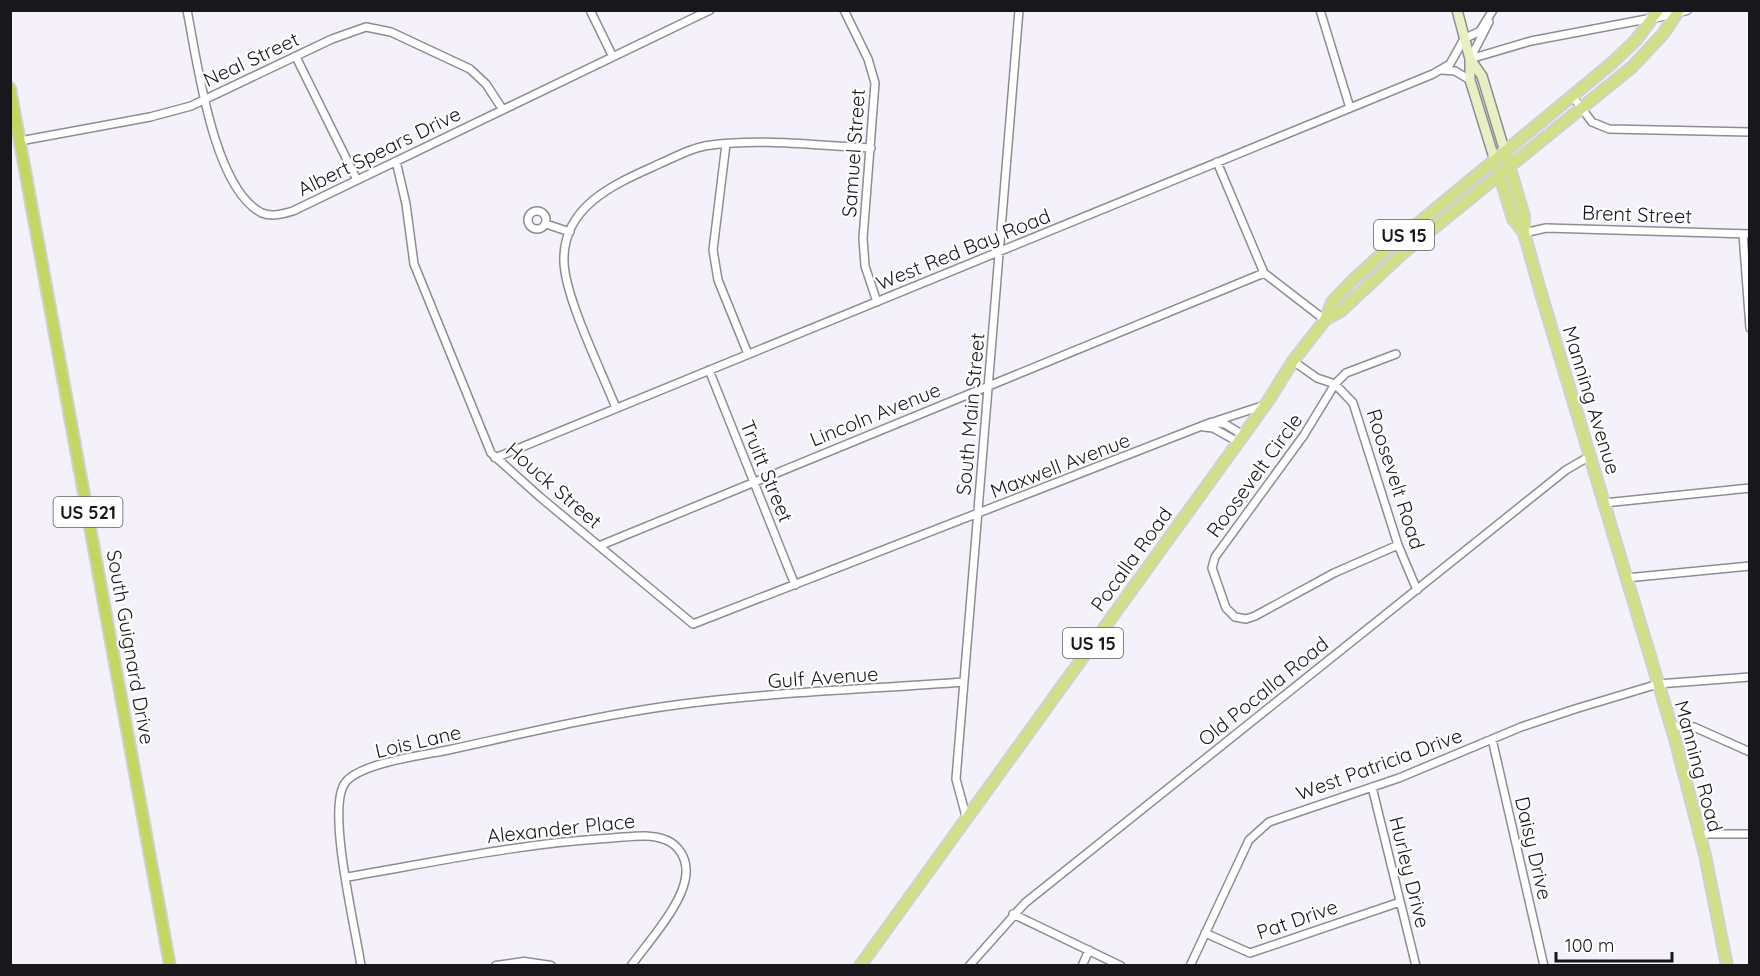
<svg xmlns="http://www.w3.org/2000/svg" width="1760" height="976" font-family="Quicksand,sans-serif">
<rect width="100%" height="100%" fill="#f5f1fb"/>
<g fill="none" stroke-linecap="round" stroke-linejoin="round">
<g stroke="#8f8c95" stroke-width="10">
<path id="minor" d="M187 10C197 60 213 189 262 213 272 217 283 214 293 211L710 10
M590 10 613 57
M844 10 868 59 875 83 863 238 865 266 877 302
M1320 10 1350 108
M296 57 357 180
M1470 59 1531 41 1652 18
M1470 59 1489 22
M1442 70 1455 71 1470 80
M1573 97 1592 122 1609 129 1750 132
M20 141 150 117 191 106 332 39 366 27 391 32 470 69 486 84 503 110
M726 144 713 250 718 280 748 354
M396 161 406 204 414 264 491 453 540 497 693 624 1212 422 1225 424 1243 435
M1217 162 1264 273 1325 320
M528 220a9 9 0 1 1 18 0a9 9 0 1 1-18 0Z
M546 224 570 232
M1524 233 1546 228 1750 234
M1743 234 1750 328
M1293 361 1317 378 1335 384 1346 373 1396 354
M709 370 795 585
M616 408C602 372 565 298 564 262 562 205 617 183 659 164 675 157 693 147 711 145 763 138 818 146 871 148
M1216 421 1265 405
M1204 427 1213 428 1238 442
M495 458 1433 74 1450 64 1464 39 1480 31 1493 10
M1604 503 1750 488
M1398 545 1334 573 1255 616 1246 619 1235 617 1226 608 1212 568 1215 557 1304 435 1335 384 1353 403 1398 545 1417 590
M599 546 1264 273
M1626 578 1750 566
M1671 726 1694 727 1750 752
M1492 739 1544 966
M1372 787 1416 966
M967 820 956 779 1019 10
M1700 834H1750
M347 877C435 862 523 843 612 838 630 837 649 833 666 840 679 845 687 859 686 873 685 902 648 942 631 966
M1013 914 1121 966
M1205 933 1250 953 1400 902
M361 966C356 930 326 809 345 783 359 763 424 755 448 750 526 733 604 714 683 704 774 692 872 689 964 682
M969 966 1025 903 1566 470 1590 456
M1082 966 1089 950
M1190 966 1249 840 1269 822 1399 778 1521 727 1575 709 1658 684 1750 677"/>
</g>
<g stroke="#8f8c95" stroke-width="11">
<path id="tertiary" d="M1654 18 1687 10
M496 966 524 962 551 966"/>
</g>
<g stroke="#8f8c95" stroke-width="12">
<path id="secondary" d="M1457 10 1470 59V80L1495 161
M1470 59 1482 76 1505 152"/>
</g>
<g stroke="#d1d1d1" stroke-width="14">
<path id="primary" d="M1505 152 1524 216V233L1542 297 1675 739 1705 855 1727 966
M1498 170 1513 219 1524 233
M1325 320 1341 311 1403 253 1632 67 1663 34 1679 10
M860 966 1268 401 1293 361 1325 320 1332 302 1351 282 1386 250 1612 63 1636 40 1658 10"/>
</g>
<g stroke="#d1d1d1" stroke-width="14">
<path id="trunk" d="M10 88 170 966"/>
</g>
<use href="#minor" stroke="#fff" stroke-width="7"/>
<use href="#tertiary" stroke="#fff" stroke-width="8"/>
<use href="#secondary" stroke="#e8f0c3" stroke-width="9"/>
<use href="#primary" stroke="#d1e088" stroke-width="10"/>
<use href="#trunk" stroke="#c2d660" stroke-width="10"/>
</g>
<g text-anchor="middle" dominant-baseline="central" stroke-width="4.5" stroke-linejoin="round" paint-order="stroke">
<g fill="#fff" stroke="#5d5d5f" stroke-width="1.5">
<rect x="1374" y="220" width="60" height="30" rx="4.5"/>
<rect x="53.5" y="497" width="69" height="30" rx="4.5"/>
<rect x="1063" y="628" width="60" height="30" rx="4.5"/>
</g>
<g font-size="18" font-weight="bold" fill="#18171b">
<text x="1404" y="235">US 15</text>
<text x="88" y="512">US 521</text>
<text x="1093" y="643">US 15</text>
</g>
<g font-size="20" fill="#18171b" stroke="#fff">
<text transform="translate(251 59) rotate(-25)">Neal Street</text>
<text transform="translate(379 151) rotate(-26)">Albert Spears Drive</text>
<text transform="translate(853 153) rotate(-86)">Samuel Street</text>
<text transform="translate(1637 214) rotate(2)">Brent Street</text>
<text transform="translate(963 249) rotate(-22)">West Red Bay Road</text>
<text transform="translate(1592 400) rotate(73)">Manning Avenue</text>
<text transform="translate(875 414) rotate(-22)">Lincoln Avenue</text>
<text transform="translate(970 414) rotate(-85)">South Main Street</text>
<text transform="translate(1060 465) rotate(-21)">Maxwell Avenue</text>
<text transform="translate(767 471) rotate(68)">Truitt Street</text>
<text transform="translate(1254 475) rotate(-54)">Roosevelt Circle</text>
<text transform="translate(1396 479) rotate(72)">Roosevelt Road</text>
<text transform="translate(554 485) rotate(41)">Houck Street</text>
<text transform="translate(1131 559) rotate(-54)">Pocalla Road</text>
<text transform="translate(131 647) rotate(80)">South Guignard Drive</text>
<text transform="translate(823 677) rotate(-4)">Gulf Avenue</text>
<text transform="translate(1263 691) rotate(-39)">Old Pocalla Road</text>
<text transform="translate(418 741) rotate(-13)">Lois Lane</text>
<text transform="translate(1379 764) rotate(-20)">West Patricia Drive</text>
<text transform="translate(1699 766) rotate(75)">Manning Road</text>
<text transform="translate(561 828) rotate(-6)">Alexander Place</text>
<text transform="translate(1534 848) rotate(77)">Daisy Drive</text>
<text transform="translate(1410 872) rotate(76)">Hurley Drive</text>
<text transform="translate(1297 919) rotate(-19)">Pat Drive</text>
</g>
</g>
<rect width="1760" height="976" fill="none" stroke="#18171b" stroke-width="24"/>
<path d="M1556 952v9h116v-9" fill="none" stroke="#18171b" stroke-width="3"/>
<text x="1565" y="952" font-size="18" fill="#18171b" stroke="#ffffff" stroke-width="4.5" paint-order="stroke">100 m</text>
</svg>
